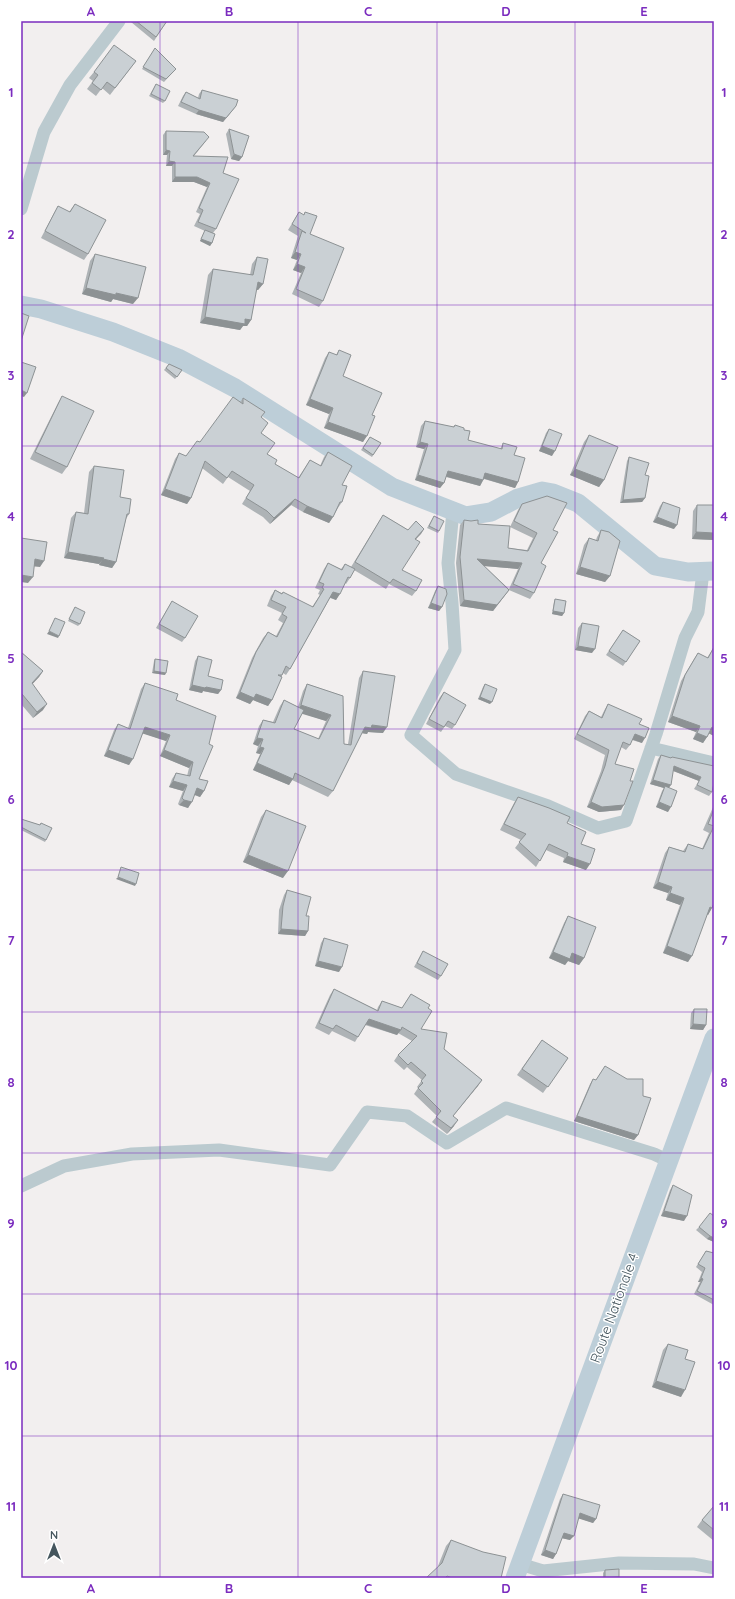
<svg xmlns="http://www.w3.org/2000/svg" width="735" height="1599" font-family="Quicksand,sans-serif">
<rect width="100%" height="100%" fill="#f2efef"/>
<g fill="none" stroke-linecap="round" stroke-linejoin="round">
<path stroke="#bbcacf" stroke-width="13" d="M21 209 44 132 70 85 119 21
M453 511 448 563 452 603 455 650 411 735 456 774 548 806 598 828 626 821 656 734 685 638 698 612 703 572
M651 748 714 763
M21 1186 64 1166 132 1154 219 1150 330 1165 367 1112 407 1116 447 1143 506 1108 654 1154 669 1161
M520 1564 543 1571 619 1563 694 1564 714 1568"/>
<path stroke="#bdced8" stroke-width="19" d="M21 305 41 309 113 332 178 358 235 388 392 487 466 516 491 512 518 498 542 491 553 493 578 503 655 566 688 572 714 571
M515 1578 714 1038"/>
</g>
<path fill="#aeb3b6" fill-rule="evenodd" d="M132 21H167L154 41 131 22Z
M155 48 176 69 164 82 142 69Z
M136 61 110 95 102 88 96 96 87 89 93 81 89 78 94 72Z
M156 84 165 101 163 103 149 96Z
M202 90 236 106 223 122 196 114 178 106 183 96 186 92 198 98 199 94Z
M229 129 242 157 239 161 231 159 226 134Z
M166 131 206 141 194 156 223 173 216 229 213 233 212 243 210 246 200 241 205 231 194 226 200 214 196 212 207 187 194 182H172V166H166L167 155H163V135Z
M75 204 88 254 84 260 41 238 54 213 58 206 69 212Z
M299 212 310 234 323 301 319 307 292 294 301 273 293 270 297 260 291 258 298 236 288 230Z
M95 254 133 304 113 299 111 302 82 294 90 261Z
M257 257 263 284 258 290 256 289 251 320 247 326H243L240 330 200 323 208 275 213 269 250 275 252 264Z
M339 350 343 376 372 415 363 442 324 428 329 414 306 405 325 358 329 352 336 355Z
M169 364 182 370 175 379 164 370Z
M62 396 67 467 62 474 30 459 58 403Z
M243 398 261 417V433L267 454 275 464 298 478 310 460 320 466 324 457 328 452 342 485V502L338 508 333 517 329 523 303 512 291 505 270 524 263 517 242 504 250 491 228 477 223 484 202 468 191 498 187 504 161 495 175 459 179 453 186 456 240 402Z
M425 421 453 427 455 425 464 430 468 440 500 449 503 443 514 455 518 482 515 488 484 479 480 486 446 477 444 483 440 488 415 480 424 449 416 447 421 426Z
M549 429 552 456 539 451 546 433Z
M589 435 604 480 599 487 570 475 584 442Z
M370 437 381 443 372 457 361 450Z
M629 457 645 475V498L642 502 620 503 627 461Z
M94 466 120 497 129 514 126 519 116 562 112 568 99 565V564L64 558 71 518 76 512 84 513 89 472Z
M663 502 674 529 653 522 660 506Z
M522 504 553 530 541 563 534 593 530 599 509 590 493 611 460 606 456 563 460 525 464 520 478 524 508 548 527 550 533 538 510 527 518 510ZM484 566 518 569 509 589Z
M697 505 714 540 692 539 693 511Z
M383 515 408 530 424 529 416 539 402 570 416 591 412 596 389 584 386 589 354 570 350 578 346 584 345 583 336 600 330 598 290 669 286 675 283 673 272 700 268 706 253 700 250 704 236 698 252 658 263 638 268 632 276 636 283 623 278 620 282 613 267 606 271 596 275 590 312 607 320 595 318 594 320 590 315 588 324 569 328 563 341 569 345 564 351 567Z
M434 516 439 531 438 533 427 528Z
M601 530 610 576 605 582 576 574 584 545 589 538 596 540 597 537Z
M438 586 442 607 439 611 428 608 435 591Z
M555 599 564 613 562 616 552 614 554 602Z
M172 601 185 638 182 642 156 628Z
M75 607 80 624 78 626 68 621Z
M582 623 592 653 575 650 578 628Z
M623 630 640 641 623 666 606 655Z
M714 647V736L709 733 707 737 703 743 693 739 696 732 668 722 681 681 694 659 698 653 707 658Z
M21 652 43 671 39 677 32 684 43 710 33 718 21 704Z
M198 656 208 676 221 690 218 694 203 691 202 693 189 690 195 661Z
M155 659 165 675 152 673 154 661Z
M363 671 383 733 368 732 367 734 362 733 333 791 328 797 292 780 289 785 253 770 260 754 256 753 258 746 253 744 259 726 263 720 273 722 280 706 284 700 298 707 303 691 307 684 343 696 344 744H348L359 678ZM302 713 326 721 318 739 294 729Z
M145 683 176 700 199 779 204 791 200 797 194 795 188 808 179 805 178 804 183 791 169 787 172 779 176 773 187 776 189 768 160 756 166 741 143 733 129 765 104 756 114 730 118 724 128 728 141 689Z
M485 684 490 704 478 699 483 687Z
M444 692 455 725 452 729 445 726 441 732 426 724 440 697Z
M608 704 639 724 642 743 632 740 630 745 626 750 621 747 615 764 621 810 599 812 587 807 601 771 605 755 574 739 585 716 589 711 601 717 605 709Z
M661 755 671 758 672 757 712 792 709 796 694 789 699 781 673 771 669 788 668 812 656 807 662 791 664 788 650 784 658 759Z
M518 797 567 823 581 844 586 870 563 862 564 858 546 850 536 867 515 848 521 840 500 830 514 803Z
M714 805V903L708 915 707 914 688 962 663 953 680 905 666 900 668 893 653 888 665 853 669 847 683 851 688 844 702 849 709 833 703 830Z
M266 810 283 878 243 862 261 817Z
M21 819 40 825 41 823 46 840 45 842 21 830Z
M287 890 306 916 308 931 305 936 278 934 279 910 284 895Z
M568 916 584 958 579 965 568 961 565 965 549 958 564 923Z
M324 938 339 972 315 966 321 943Z
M423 951 441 976 438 980 414 967Z
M334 989 377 1010 378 1007 382 1001 402 1008 411 994 428 1008 421 1029 444 1049 482 1080 453 1116 454 1126 447 1134 432 1122 437 1116 414 1094 418 1088 417 1087 422 1080 407 1067 404 1070 394 1061 398 1055 412 1041 398 1033 397 1035 365 1025 355 1042 332 1031 329 1035 315 1028 330 995Z
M694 1009 706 1025 703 1030 690 1029 691 1013Z
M542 1040 568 1058 543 1093 517 1075Z
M605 1066 638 1135 634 1140 574 1121 590 1084 593 1079 596 1080Z
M673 1185 684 1221 661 1216 670 1190Z
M714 1214V1242L707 1239 696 1230 699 1227 713 1215Z
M706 1251 714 1253V1305L694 1294 700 1282H698L702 1272 696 1267Z
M668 1344 685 1359 681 1397 652 1387 663 1350Z
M563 1494 596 1519 593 1523 579 1518 570 1540 562 1538 556 1554 553 1559 541 1555 560 1499Z
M714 1506V1541L697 1527 702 1520Z
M451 1540 501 1578 438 1566 446 1546Z
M605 1570 619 1577V1578H603V1573Z"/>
<path fill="#8d9294" d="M236 106 223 122 196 114 199 110Z
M166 150 170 151 167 155H163Z
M234 154 242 157 239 161 231 159Z
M169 161 175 162 172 166H166Z
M175 177H197L210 183 207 187 194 182H172Z
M201 239 212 243 210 246 200 241Z
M295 252 301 254 297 260 291 258Z
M297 264 305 267 301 273 293 270Z
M258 282 263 284 258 290 253 289Z
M86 288 116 293 138 298 133 304 113 299 111 302 82 294Z
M205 317 245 319 251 320 247 326H243L240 330 200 323Z
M21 390 27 393 24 397 21 396Z
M310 399 333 408 329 414 306 405Z
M328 422 367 436 363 442 324 428Z
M420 442 428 444 424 449 416 447Z
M542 446 555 451 552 456 539 451Z
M575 469 604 480 599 487 570 475Z
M448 471 483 480 480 486 444 476Z
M485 473 518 482 515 488 482 478Z
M418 475 444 483 440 488 415 480Z
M165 489 191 498 187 504 161 495Z
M645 498 642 502 620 503 623 500Z
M295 499 291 505 270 524 274 518Z
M307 506 333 517 329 523 303 512Z
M657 517 677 525 674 529 653 522Z
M424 529 421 534 411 544 415 539Z
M696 532 714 533V540L692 539Z
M68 552 104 558 99 564 64 558Z
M35 559 44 561 40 567 30 566Z
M103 559 116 562 112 568 99 565Z
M477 559 522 563 518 569 473 565Z
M580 567 610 576 605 582 576 574Z
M21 575 33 577 28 583 21 582Z
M509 590 493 611 460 606 464 600Z
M333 592 340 594 336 600 329 597Z
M431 603 442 607 439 611 428 608Z
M553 611 564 613 562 616 552 614Z
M49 631 59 636 58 638 47 634Z
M578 646 595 649 592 653 575 650Z
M43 671 39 677 27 690 32 683Z
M154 671 166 673 165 675 152 673Z
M192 685 206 687 221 690 218 694 203 691 202 693 189 690Z
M240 692 256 694 272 700 268 706 253 700 250 704 236 698Z
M480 697 492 702 490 704 478 699Z
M47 704 43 710 33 718 37 712Z
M301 705 331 715 326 721 296 712Z
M672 716 700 726 696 732 668 722Z
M372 725 387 727 383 733 368 732 367 734 361 733 365 727Z
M145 727 170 735 166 741 141 733Z
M712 727 714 728V736L708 733Z
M697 733 707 737 703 743 693 739Z
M635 734 645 738 642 743 631 739Z
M257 738 263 739 258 746 253 744Z
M260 747 264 748 260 754 256 753Z
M108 750 133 759 129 765 104 756Z
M164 750 193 762 189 768 160 756Z
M257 763 293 779 289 785 253 770Z
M674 766 701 777 699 781 671 770Z
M653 780 671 785 668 789 665 786 664 788 650 784Z
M173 781 187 785 183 791 169 787Z
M197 788 204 791 200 797 193 794Z
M184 800 192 802 188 808 179 805Z
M591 802 624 805 621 810 599 812 587 807Z
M659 802 671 807 668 812 656 807Z
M248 855 288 871 283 878 243 862Z
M567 856 590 864 586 870 563 862Z
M118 877 136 884 135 886 116 879Z
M658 882 672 887 668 893 653 888Z
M670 893 684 898 680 905 666 900Z
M710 907 712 908 708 915 705 914Z
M281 929 308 931 305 936 278 934Z
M667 946 692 956 688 962 663 953Z
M553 952 572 953 584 958 579 965 568 961 565 965 549 958Z
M318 961 342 967 339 972 315 966Z
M369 1019 401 1030 397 1035 365 1024Z
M693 1024 706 1025 703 1030 690 1029Z
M482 1080 478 1086 449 1121 453 1116Z
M577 1116 638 1135 634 1140 574 1121Z
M458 1120 454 1126 447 1134 451 1128Z
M664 1211 687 1216 684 1221 661 1216Z
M710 1236 714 1238V1242L707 1239Z
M701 1278 703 1279 700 1282H698Z
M656 1381 685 1390 681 1397 652 1387Z
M580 1513 596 1519 593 1523 577 1518Z
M564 1533 574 1536 570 1540 561 1538Z
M545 1550 556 1554 553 1559 541 1555Z"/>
<path fill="#cad0d4" stroke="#8d9294" d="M136 21H167L156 37Z
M114 45 136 61 115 88 107 82 101 90 92 83 98 75 94 72Z
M155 48 176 69 166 79 143 67Z
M156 84 170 91 165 101 151 94Z
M202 90 238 100 236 106 226 118 199 110 181 102 186 92 200 99Z
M229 129 249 136 242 157 234 154Z
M166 131 204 132 209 137 193 156 228 157 223 173 239 179 216 229 198 222 203 210 199 208 210 183 197 177H175V162L169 161 170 151 166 150Z
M75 204 106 220 88 254 45 231 58 206 70 212Z
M299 212 304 215 305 212 317 216 310 234 344 248 323 301 296 289 305 267 297 264 301 254 295 252 302 231 306 233 292 224Z
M205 230 215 234 212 243 201 239Z
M95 254 146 267 138 298 116 293V295L86 288Z
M257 257 268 259 263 284 258 282 251 320 245 319V324L205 317 213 269 253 275Z
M21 313 29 316 21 341Z
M339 350 351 355 343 376 382 393 372 415 375 416 367 436 328 422 333 408 310 399 329 352 337 355Z
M21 362 36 367 27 393 21 390Z
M169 364 182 370 177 377 166 368Z
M62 396 94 411 67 467 35 452Z
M233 397 243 404V398L265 412 261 417 268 423 261 433 275 443 267 454 277 460 275 464 299 478 310 460 321 466 328 452 352 466 342 485 347 486 342 502H340L333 517 307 506 295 499 274 518 267 511 246 498 254 485 232 471 227 478 205 461 191 498 165 489 179 453 186 456 197 441 200 442Z
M425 421 454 427 455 425 464 428V430L470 431 468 440 502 449 503 443 517 447 514 455 525 458 518 482 485 473 483 480 448 471 444 483 418 475 428 444 420 442Z
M549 429 562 434 555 451 542 446Z
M589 435 618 447 604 480 575 469Z
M370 437 381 443 373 455 363 448Z
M629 457 649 463 645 475 649 476 645 498 623 500Z
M94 466 124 470 120 497 131 499 129 514H127L116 562 103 559 104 558 68 552 76 512 88 514Z
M547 496 567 503 553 530 558 532 541 563 546 566 534 593 513 584 522 563 477 559 509 590 497 605 464 600 460 557 464 520 471 521 478 520V524L510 526 508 548 528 551 537 533 514 521 522 504Z
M663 502 680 508 677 525 657 517Z
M697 505H714V533L696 532Z
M383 515 408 530 416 521 424 529 415 539 420 542 402 570 422 580 416 591 393 579 390 583 355 562Z
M434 516 444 521 439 531 429 526Z
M601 530 609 532 620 541 610 576 580 567 589 538 598 541Z
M21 538 47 542 44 561 35 559 33 577 21 575Z
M328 563 342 570 345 564 355 569 350 578 348 577 340 594 333 592 290 669 286 666 282 675H278L282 677 272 700 256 694 254 698 240 692 256 652 268 632 277 637 287 617 282 614 286 607 271 600 275 590 282 594 283 592 313 607 324 589 322 588 324 584 319 582Z
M438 586 446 589 447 594 442 607 431 603Z
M555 599 566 601 564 613 553 611Z
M172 601 198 616 185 638 159 624Z
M75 607 85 612 80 624 69 619Z
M55 618 65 622 59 636 49 631Z
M582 623 599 626 595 649 578 646Z
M623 630 640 641 626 662 609 651Z
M714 647V728L712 727 707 737 697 733 700 726 672 716 685 675 698 653 708 658Z
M21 652 43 671 32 683 47 704 37 712 22 694 21 695Z
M198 656 212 660 208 676 223 680 221 690 206 687 205 688 192 685Z
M155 659 168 661 166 673 154 671Z
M363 671 395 676 387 727 372 725 371 728 365 727 333 791 295 773 293 779 257 763 264 748 260 747 263 739 257 738 263 720 275 723 284 700 304 710 294 729 319 739 331 715 301 705 307 684 343 696 344 744 351 745Z
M145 683 178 694 176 700 216 716 209 744 213 746 199 779 208 781 204 791 197 788 192 802 184 800 182 798 187 785 173 781 176 773 190 776 193 762 164 750 170 735 145 727 133 759 108 750 118 724 130 729Z
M485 684 497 689 492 702 480 697Z
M444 692 466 705 455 725 448 721 444 727 429 719Z
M608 704 642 719 639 724 649 728 645 738 635 734 630 745 623 742 615 764 634 769 630 781H633L624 805 602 807 591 802 605 766 609 750 577 734 589 711 602 718Z
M661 755 671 758 672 757 714 766V783L712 792 697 785 701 777 674 766 671 785 653 780Z
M665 786 677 791 671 807 659 802Z
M518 797 549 808 570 817 567 823 586 832 581 844 595 849 590 864 567 856 568 853 549 844 540 861 519 842 526 834 504 824Z
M714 809V903L712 908 710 907 692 956 667 946 684 898 670 893 672 887 658 882 669 847 685 852 688 844 703 849 714 826 708 824Z
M266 810 306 826 288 871 248 855Z
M21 819 40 825 41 823 52 828 46 840 21 827Z
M121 867 139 873 136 884 118 877Z
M287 890 311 897 306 916H309L308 931 281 929 283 906Z
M568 916 596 927 584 958 572 953 570 959 553 952Z
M324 938 348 945 342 967 318 961Z
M423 951 448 964 441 976 417 963Z
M334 989 378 1011 382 1001 402 1008 411 994 430 1005 428 1008 432 1011 421 1029 447 1033 444 1049 482 1080 453 1116 458 1120 451 1128 436 1117 441 1111 418 1088 423 1083 421 1081 426 1075 411 1062 408 1065 398 1055 417 1036 402 1027 401 1030 369 1019 358 1037 336 1025 333 1029 319 1023Z
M694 1009H707L706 1025 693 1024Z
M542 1040 568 1058 548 1087 522 1069Z
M605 1066 627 1079H643V1096L651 1098 638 1135 577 1116 593 1079 596 1080Z
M673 1185 692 1195 687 1216 664 1211Z
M710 1213 714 1216V1215V1238L710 1236 699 1227Z
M706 1251 714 1253V1300L697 1291 703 1279 701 1278 705 1268 698 1264Z
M668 1344 688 1350 685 1359 695 1362 685 1390 656 1381Z
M563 1494 600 1505 596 1519 580 1513 574 1536 564 1533 556 1554 545 1550Z
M714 1506V1530L702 1520Z
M451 1540 483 1552 506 1557 501 1578H452L447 1576 445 1578H426L442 1563Z
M619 1569V1577L605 1578V1570Z"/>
<path fill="none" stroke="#7b2cbf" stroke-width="1" stroke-opacity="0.55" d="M160 21V1578M298 21V1578M437 21V1578M575 21V1578M21 163H714M21 305H714M21 446H714M21 587H714M21 729H714M21 870H714M21 1012H714M21 1153H714M21 1294H714M21 1436H714"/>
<g text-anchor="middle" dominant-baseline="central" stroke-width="3" stroke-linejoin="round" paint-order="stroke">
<g font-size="14" fill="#45565e" stroke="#fff">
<text transform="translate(614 1308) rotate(-70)">Route Nationale 4</text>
</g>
</g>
<rect width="735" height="1599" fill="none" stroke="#ffffff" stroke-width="44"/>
<g transform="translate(54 1545)" stroke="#ffffff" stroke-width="3" paint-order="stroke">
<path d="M0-3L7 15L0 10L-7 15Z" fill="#45565e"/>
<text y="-6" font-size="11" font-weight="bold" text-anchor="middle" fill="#45565e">N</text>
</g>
<rect x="22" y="22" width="691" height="1555" fill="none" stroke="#7b2cbf" stroke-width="1.5"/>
<g font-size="13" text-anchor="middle" font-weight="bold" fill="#7b2cbf">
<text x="91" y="16">A</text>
<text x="229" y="16">B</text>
<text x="368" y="16">C</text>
<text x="506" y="16">D</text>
<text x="644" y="16">E</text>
<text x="11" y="97">1</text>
<text x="724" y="97">1</text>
<text x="11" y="239">2</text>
<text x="724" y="239">2</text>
<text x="11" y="380">3</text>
<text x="724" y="380">3</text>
<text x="11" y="521">4</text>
<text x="724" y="521">4</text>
<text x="11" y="663">5</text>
<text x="724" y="663">5</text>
<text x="11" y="804">6</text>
<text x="724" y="804">6</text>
<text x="11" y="945">7</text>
<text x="724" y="945">7</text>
<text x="11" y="1087">8</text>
<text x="724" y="1087">8</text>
<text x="11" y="1228">9</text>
<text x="724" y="1228">9</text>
<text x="11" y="1370">10</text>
<text x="724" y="1370">10</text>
<text x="11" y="1511">11</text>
<text x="724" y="1511">11</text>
<text x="91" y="1593">A</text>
<text x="229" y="1593">B</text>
<text x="368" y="1593">C</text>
<text x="506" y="1593">D</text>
<text x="644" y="1593">E</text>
</g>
</svg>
